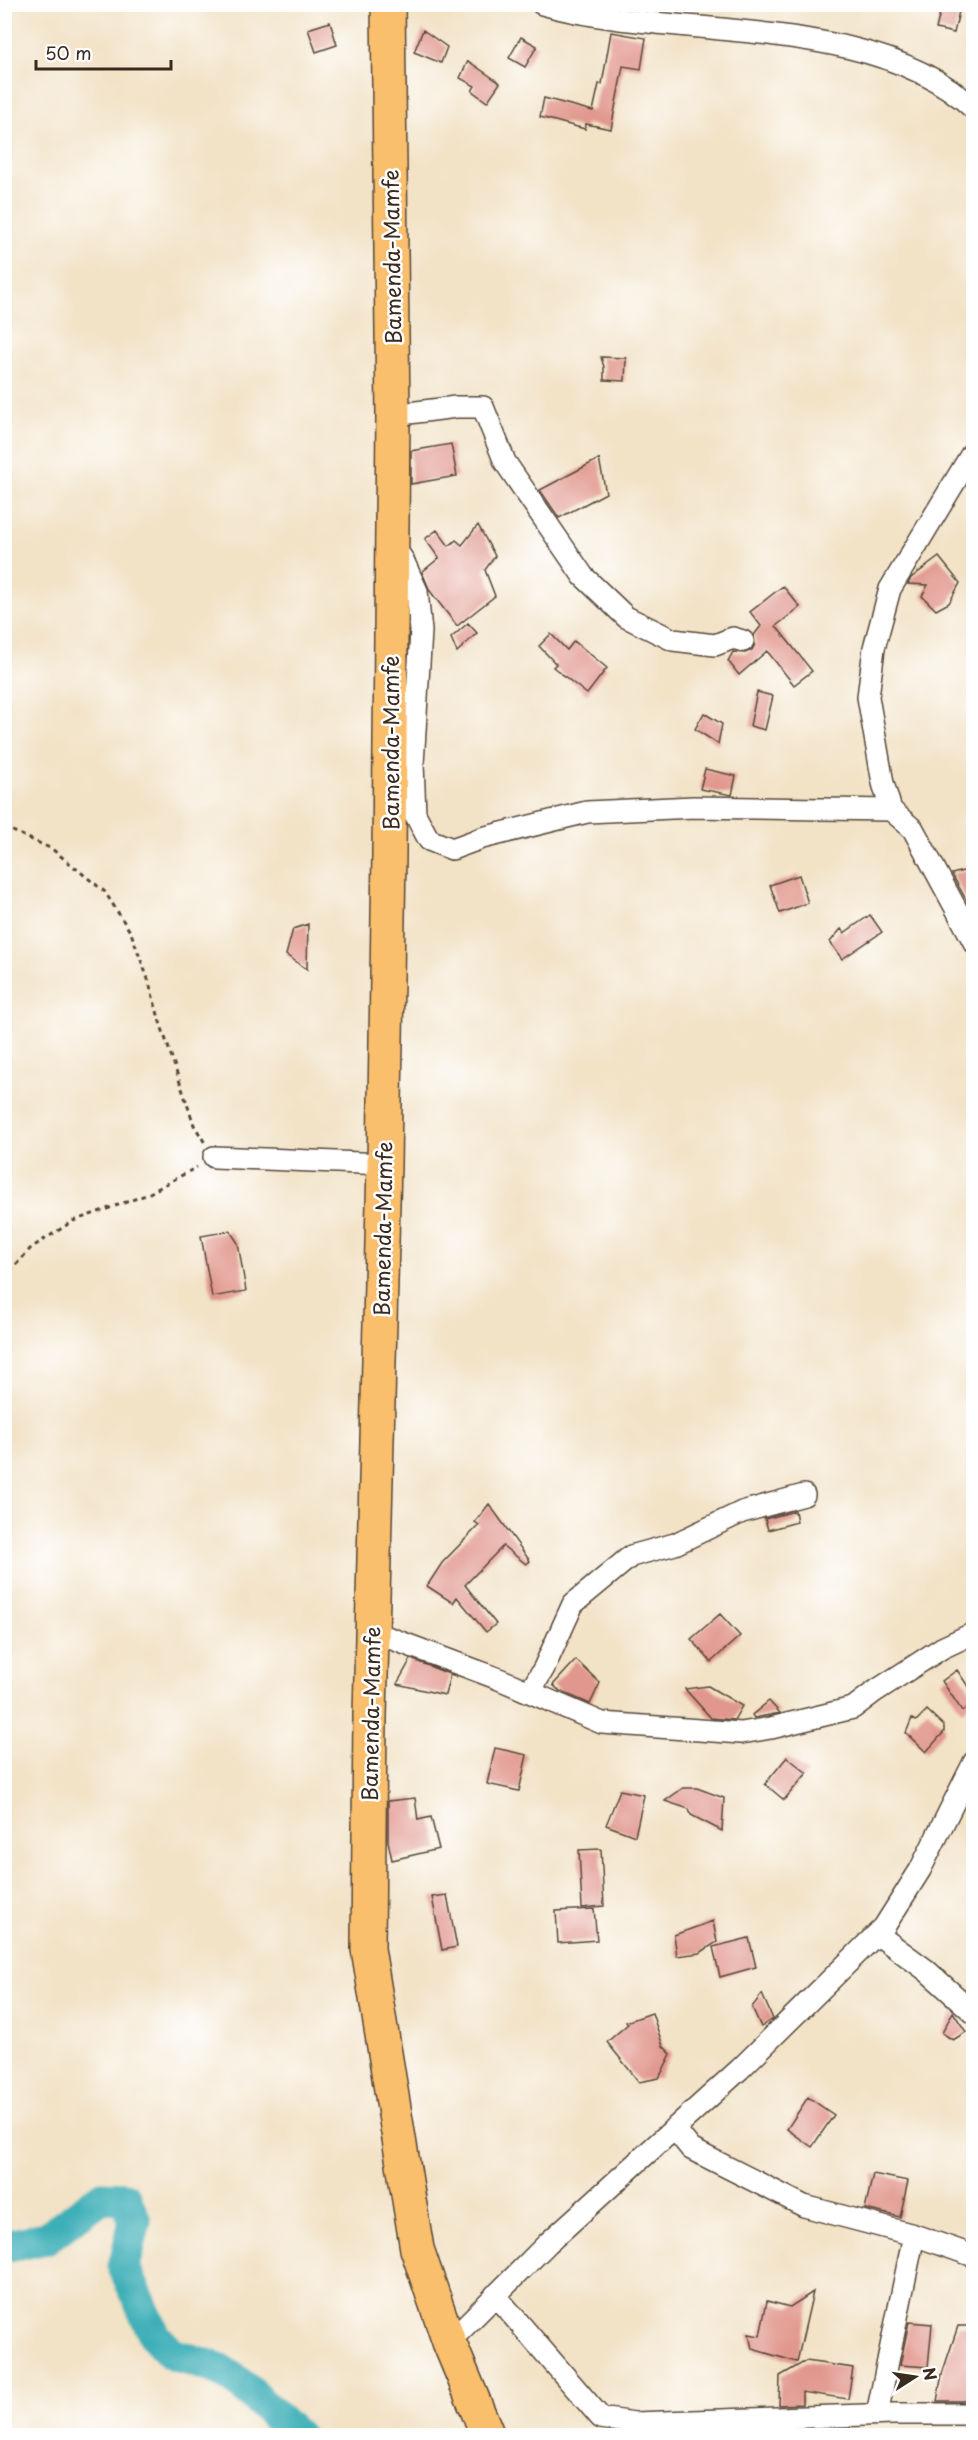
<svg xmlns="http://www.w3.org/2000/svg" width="978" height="2440" font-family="'Playpen Sans',sans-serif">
<rect width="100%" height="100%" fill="#fff"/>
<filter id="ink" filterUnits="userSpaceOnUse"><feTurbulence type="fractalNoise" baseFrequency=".0167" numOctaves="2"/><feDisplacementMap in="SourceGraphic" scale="12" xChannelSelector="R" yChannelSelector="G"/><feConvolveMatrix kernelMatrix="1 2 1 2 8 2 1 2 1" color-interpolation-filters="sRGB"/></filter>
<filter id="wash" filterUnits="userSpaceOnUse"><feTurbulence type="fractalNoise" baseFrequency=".008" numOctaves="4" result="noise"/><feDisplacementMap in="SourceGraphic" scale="24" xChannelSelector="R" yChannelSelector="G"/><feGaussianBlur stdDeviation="1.35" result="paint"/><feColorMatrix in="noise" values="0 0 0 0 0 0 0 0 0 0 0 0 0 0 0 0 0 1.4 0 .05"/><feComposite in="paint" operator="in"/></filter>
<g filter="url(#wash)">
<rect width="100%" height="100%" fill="#f2e2c6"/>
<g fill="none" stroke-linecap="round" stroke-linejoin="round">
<path stroke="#3eafb7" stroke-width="33" d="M4 2247 46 2238 102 2197 125 2198 135 2221 124 2267 155 2336 172 2354 219 2369 241 2384 297 2436"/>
</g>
<g id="blocks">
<path fill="#e1978d" d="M942 4 960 7 954 33 936 29Z
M330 22 337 45 316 52 308 29Z
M423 30 447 47 441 63 414 52Z
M611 32 646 38 641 69 623 66 611 129 586 124 585 129 540 117 544 98 593 111 599 84H602Z
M521 37 537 46 525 67 509 58Z
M468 61 500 83 487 102 472 91 475 86 460 78Z
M601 357 626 358 625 381 604 380V367Z
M451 444 457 476 411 484V451Z
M599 459 606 493 559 518 540 490Z
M478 525 495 556 485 570 495 596 457 626 430 591 422 572 439 558 425 539 437 530 449 546 456 540 462 545Z
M939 557 960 583 949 603 936 610 922 596 928 585 908 584 911 578Z
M783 586 800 607 776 626 812 671 794 685 767 651 739 675 728 661 733 652 745 653 752 650 755 644 754 635 761 626 750 612Z
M468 623 477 633 457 652 451 638Z
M551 634 567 650 574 641 607 668 587 694 553 667 556 664 539 646Z
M757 692 773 696 765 730 750 726Z
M704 713 722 724 718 744 695 729Z
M705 769 736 776 732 795 700 789Z
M974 868V914L952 874Z
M799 875 808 903 780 913 770 885Z
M870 915 882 932 842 959 830 942 841 929 844 933Z
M308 924 307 969 286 955 293 929Z
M230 1231 238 1243 246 1291 212 1297 201 1236Z
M489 1504 530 1561 526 1564 503 1546 465 1585 496 1624 486 1632 457 1597 453 1603 427 1586 442 1563 479 1525 475 1522Z
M795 1511 797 1522 768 1530 765 1519Z
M720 1614 740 1636 711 1662 691 1639Z
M411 1659 457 1677 450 1675 445 1695 397 1684Z
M576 1660 600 1683 590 1704 560 1691 553 1685Z
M957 1670 974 1695V1703L962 1711 942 1681Z
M708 1686 742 1706 734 1720 711 1718 685 1689Z
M769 1701 780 1713 754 1718 752 1715Z
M927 1710 944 1726V1732L926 1752 906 1733 912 1718 916 1721Z
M495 1748 527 1755 519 1791 487 1784Z
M787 1757 807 1773 784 1800 765 1784Z
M683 1788H697L724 1798 722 1831 691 1815 689 1809 665 1801Z
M620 1790 644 1795 635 1836 606 1825Z
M415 1798 418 1820 431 1817 439 1849 392 1860 388 1841V1801Z
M601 1849 604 1906 582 1908 579 1850Z
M447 1895 457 1947 442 1950 432 1897Z
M594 1909 597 1940 558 1943 556 1911Z
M713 1921 717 1942 700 1953 677 1956 674 1935Z
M749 1938 756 1967 720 1977 713 1947Z
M762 1994 773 2019 761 2027 752 2007Z
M953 2012 966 2032 953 2040 942 2033Z
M652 2013 663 2046 671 2054 659 2078 639 2082 607 2042 628 2024 626 2022Z
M808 2097 834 2115 812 2147 787 2129Z
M873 2174 908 2181 900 2217 865 2209Z
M813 2292 797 2362 752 2349 749 2334 760 2336 767 2301 790 2307Z
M909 2322 932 2324 928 2367 900 2365Z
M958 2326H974V2401H937L942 2374Z
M806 2361 853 2368 848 2399 802 2392V2404L779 2405 780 2376Z
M801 2430 800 2436H778V2431Z"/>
</g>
</g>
<g filter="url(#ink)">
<use href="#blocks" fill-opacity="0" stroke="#564637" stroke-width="1.5"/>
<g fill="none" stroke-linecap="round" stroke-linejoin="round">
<g stroke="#564637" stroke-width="24">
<path id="street" d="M542 4C670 41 873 12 974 109
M393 415 456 407H483L505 462 583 576 626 617 673 640 715 645 733 638 743 641
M974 450 890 589 874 648 868 697 883 783 891 810 913 829 974 942
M395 548 403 560 417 591 421 631 413 764 415 814 429 840 452 849 482 838 587 812 694 807 891 810
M214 1157 384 1164
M371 1631 499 1679 602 1723 741 1733 771 1728 853 1708 874 1692 942 1648 974 1633
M530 1692 544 1668 573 1604 631 1556 675 1544 742 1512 804 1495
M877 1934 926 1970 974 2013
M674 2128 691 2149 804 2206 914 2235 974 2256
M495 2295 601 2418 634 2423 893 2414H974
M449 2342 548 2243 740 2069 884 1927 920 1870 974 1762
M877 2414 914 2235"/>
</g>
<g stroke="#564637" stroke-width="36">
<path id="highway" d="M388 4 393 415 389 855 384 1164 370 1716 368 1949 417 2249 449 2342 488 2436"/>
</g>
<path stroke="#564637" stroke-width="3" stroke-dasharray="4.5 4.5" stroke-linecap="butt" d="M4 827 52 849 105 892 131 933 148 979 160 1022 194 1125 205 1143
M4 1278 31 1248 73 1221 146 1195 197 1167"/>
<use href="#street" stroke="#fff" stroke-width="21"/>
<use href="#highway" stroke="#f9bf6d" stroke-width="33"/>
</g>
</g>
<g text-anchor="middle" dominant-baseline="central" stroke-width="5" stroke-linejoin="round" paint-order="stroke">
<g font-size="21" fill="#3b2a1e" stroke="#fff">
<text transform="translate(391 257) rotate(-91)">Bamenda-Mamfe</text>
<text transform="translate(390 743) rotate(-90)">Bamenda-Mamfe</text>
<text transform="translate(382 1229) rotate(-89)">Bamenda-Mamfe</text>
<text transform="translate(370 1714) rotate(-89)">Bamenda-Mamfe</text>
</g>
</g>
<rect width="978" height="2440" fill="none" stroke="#fff" stroke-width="24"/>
<g transform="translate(915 2377) rotate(78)" stroke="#ffffff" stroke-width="4.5" paint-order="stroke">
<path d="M0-4.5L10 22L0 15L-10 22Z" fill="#3b2a1e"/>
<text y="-9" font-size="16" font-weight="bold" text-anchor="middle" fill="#3b2a1e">N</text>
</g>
<path d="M36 60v9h135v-9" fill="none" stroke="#3b2a1e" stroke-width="3"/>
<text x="45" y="60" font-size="18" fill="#3b2a1e" stroke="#ffffff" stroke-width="4.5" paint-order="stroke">50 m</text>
</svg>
